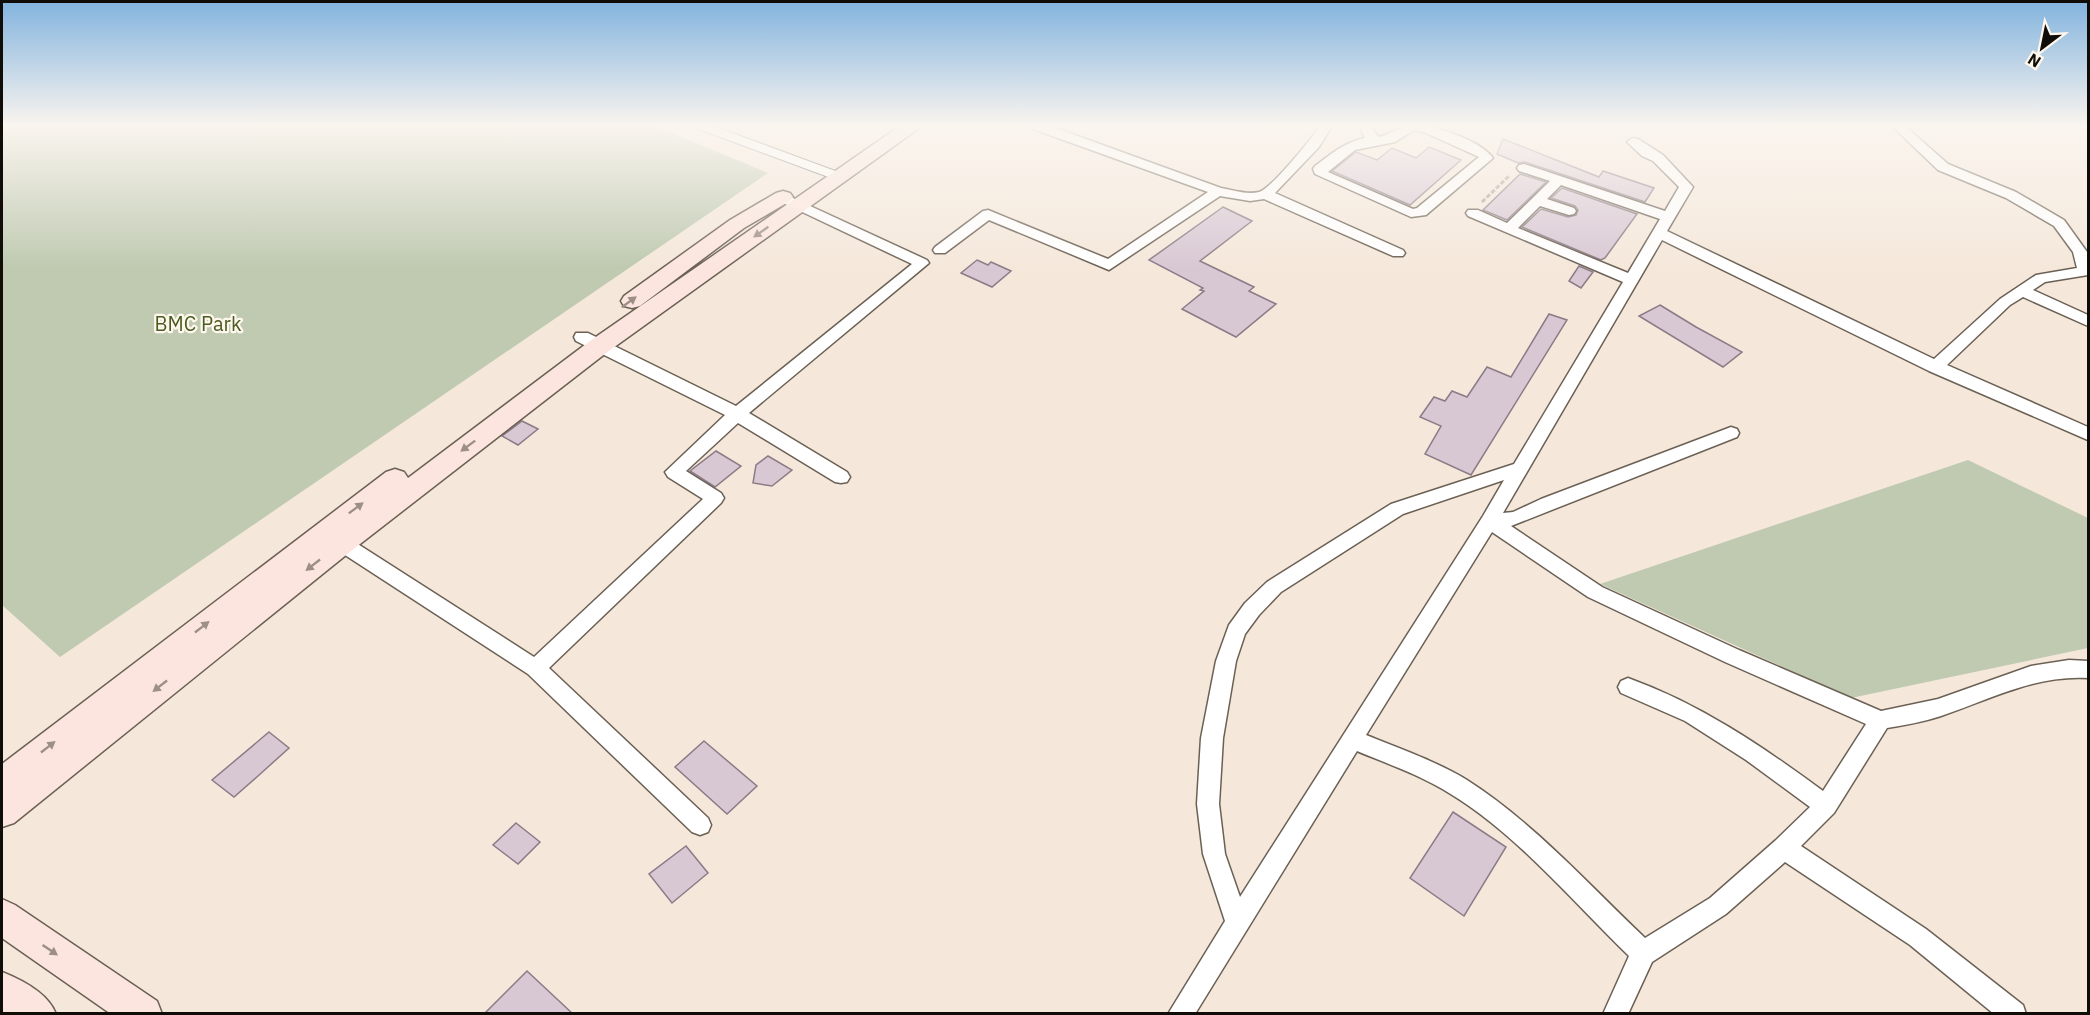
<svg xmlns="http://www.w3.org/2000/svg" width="2090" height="1015" font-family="'IBM Plex Sans',sans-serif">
<rect width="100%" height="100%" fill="#f5e8db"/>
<path fill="#bfcab1" d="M2 126H655L768 173 60 657 2 605Z
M1968 460 2088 518V648L1851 698 1600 584Z"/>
<path fill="#d8c8d4" stroke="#8a7b86" stroke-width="1.5" d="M1503 139 1599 177 1603 171 1654 188 1645 202 1525 162 1518 163 1497 154Z
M1429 147 1461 160 1410 205 1332 171 1356 152 1377 160 1392 148 1416 158Z
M1520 174 1546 182 1507 220 1483 210Z
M1562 188 1637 214 1605 258 1601 260 1522 227 1541 209 1568 217 1576 215 1578 210 1575 206 1551 198Z
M1223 207 1252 221 1200 261 1254 287 1249 291 1276 304 1236 337 1182 309 1204 291 1200 290 1203 288 1149 260Z
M977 260 988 265 991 262 1011 271 992 287 961 273Z
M1579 266 1593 272 1581 288 1569 281Z
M1660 305 1696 327 1742 352 1723 367 1639 316Z
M1549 314 1567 320 1471 475 1425 454 1441 426 1420 417 1434 397 1445 401 1452 391 1467 397 1487 367 1511 377Z
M522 421 538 429 518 445 502 436Z
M716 451 741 466 715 487 690 471Z
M768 456 792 470 772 486 753 483 756 465Z
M269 732 289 748 258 776 234 797 212 780Z
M704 741 757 786 727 814 675 767Z
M1453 812 1506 847 1464 916 1410 878Z
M516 823 540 842 518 864 493 845Z
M686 846 708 873 672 903 649 874Z
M527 971 573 1014H484Z"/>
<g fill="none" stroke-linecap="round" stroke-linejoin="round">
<g stroke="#6b6054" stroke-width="10">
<path id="lane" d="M702 126 840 177"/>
</g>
<g stroke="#6b6054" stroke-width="3">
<path id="street" d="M1032 126H1050L1221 188C1233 190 1247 195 1259 192 1271 189 1312 138 1320 126H1332L1319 147 1275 193 1403 250 1405 253 1403 256H1393L1264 199 1250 201 1220 196 1109 270 989 220 945 253H935L933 250 935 247 983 211 988 210 1108 259 1208 192 1033 129Z
M1359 126H1371L1378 137C1388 136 1399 127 1407 126 1429 122 1480 140 1493 158L1426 215 1411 217 1315 174 1313 169 1315 166C1331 154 1345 142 1365 138ZM1414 130 1426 133 1479 157 1417 208 1413 209 1328 172 1355 150 1395 142Z
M1892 126H1905L1948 164 2016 192 2064 220 2087 252 2088 275 2045 282 2033 290 2088 315V326L2023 297 2010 305 1947 365 2088 427V440L1929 371 1662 240 1503 513 1513 512 1541 499 1731 427 1737 429 1739 433 1737 437 1511 526 1602 587 1739 650 1881 711 1938 699 2031 666 2069 660 2088 661V678C2034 675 1991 699 1941 716 1923 722 1905 725 1887 728L1834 813 1801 846 1926 929 2023 1005 2026 1014H1994L1910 945 1785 862 1726 914 1652 962 1628 1014H1603L1629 956C1573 902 1516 833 1449 793 1420 775 1388 764 1357 751L1195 1014H1168L1225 921 1203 854 1197 804 1201 738 1216 661 1229 625 1245 603 1267 582 1391 504 1514 464 1623 282 1468 216 1466 213 1468 210H1478L1507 223 1550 181 1519 171 1517 168 1519 165 1524 164 1665 211 1679 187 1653 161 1642 156 1627 142 1633 138 1638 139 1663 155 1693 187 1667 231 1934 359 2000 299 2036 275 2077 268 2073 252 2054 226 2006 198 1938 170ZM1561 185 1660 219 1628 273 1518 228 1540 206 1569 215 1574 214 1576 211 1574 208 1547 199ZM1504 480 1483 516 1240 897 1225 854 1219 804 1223 738 1236 661 1245 634 1259 615 1281 592 1403 514ZM1492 532 1588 597 1725 662 1866 724 1823 791C1762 746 1700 704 1628 678L1621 681 1618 687 1621 693 1685 721 1746 760 1810 807 1776 840 1710 898 1645 938C1588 884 1533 822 1467 780 1436 761 1400 749 1366 735Z
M782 193 927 260 929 263 749 413 847 472 850 477 847 482 841 483 835 482 738 423 686 471 721 493 724 498 721 503 549 668 708 818 711 825 708 832 700 835 692 832 528 674 325 542 323 537 325 532 332 530 339 532 534 657 703 499 668 477 665 472 725 415 576 341 574 337 576 333H588L736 406 912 264 777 200 775 197 777 194Z"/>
</g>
<g stroke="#6b6054" stroke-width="3">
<path id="secondary" d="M900 126H922L606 353 351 551 14 823 2 827V764L386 472 395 469 404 472 408 478 590 341Z
M783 191 790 193 793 197 790 201 744 228 640 306 632 308 624 306 621 301 624 296 730 220 776 193Z
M2 899 15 905 157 1001 162 1014H111L2 938Z
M2 972C22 980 48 993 56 1014H4L2 1012Z"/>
</g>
<path stroke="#aca298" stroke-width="3" stroke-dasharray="4.5 2" stroke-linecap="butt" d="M1482 202 1509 176"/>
<use href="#lane" stroke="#fff" stroke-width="8"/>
<use href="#street" fill="#fff" fill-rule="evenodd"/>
<use href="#secondary" fill="#fce5de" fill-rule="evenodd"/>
</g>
<defs><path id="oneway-solid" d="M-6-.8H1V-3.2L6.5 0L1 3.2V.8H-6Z" transform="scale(1.5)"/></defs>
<g fill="#9e8e88">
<use href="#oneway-solid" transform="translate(761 232) rotate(145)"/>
<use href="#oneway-solid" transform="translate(629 302) rotate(-36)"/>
<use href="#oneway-solid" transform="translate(468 446) rotate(143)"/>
<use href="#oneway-solid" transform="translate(356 508) rotate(-37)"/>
<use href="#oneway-solid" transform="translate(313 565) rotate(142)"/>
<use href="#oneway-solid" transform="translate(202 627) rotate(-38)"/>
<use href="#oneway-solid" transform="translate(160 686) rotate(142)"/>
<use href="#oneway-solid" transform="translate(48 747) rotate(-38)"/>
<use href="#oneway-solid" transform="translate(50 950) rotate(34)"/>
</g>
<linearGradient id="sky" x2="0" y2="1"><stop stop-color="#82b3de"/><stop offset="0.47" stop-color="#faf5ef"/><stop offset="1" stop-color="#faf5ef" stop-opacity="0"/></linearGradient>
<rect width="2090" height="268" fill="url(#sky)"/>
<g text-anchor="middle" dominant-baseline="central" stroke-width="4.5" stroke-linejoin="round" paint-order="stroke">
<g font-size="20" fill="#485d20" stroke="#fff7ee">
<text x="198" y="323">BMC Park</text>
</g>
</g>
<rect width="2090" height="1015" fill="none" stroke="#100c07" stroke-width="6"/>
<g transform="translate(2042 48) rotate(212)" stroke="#fff7ee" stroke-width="4.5" paint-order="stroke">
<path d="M0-4.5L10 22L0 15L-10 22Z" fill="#100c07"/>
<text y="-9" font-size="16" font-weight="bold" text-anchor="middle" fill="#100c07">N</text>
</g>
</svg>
